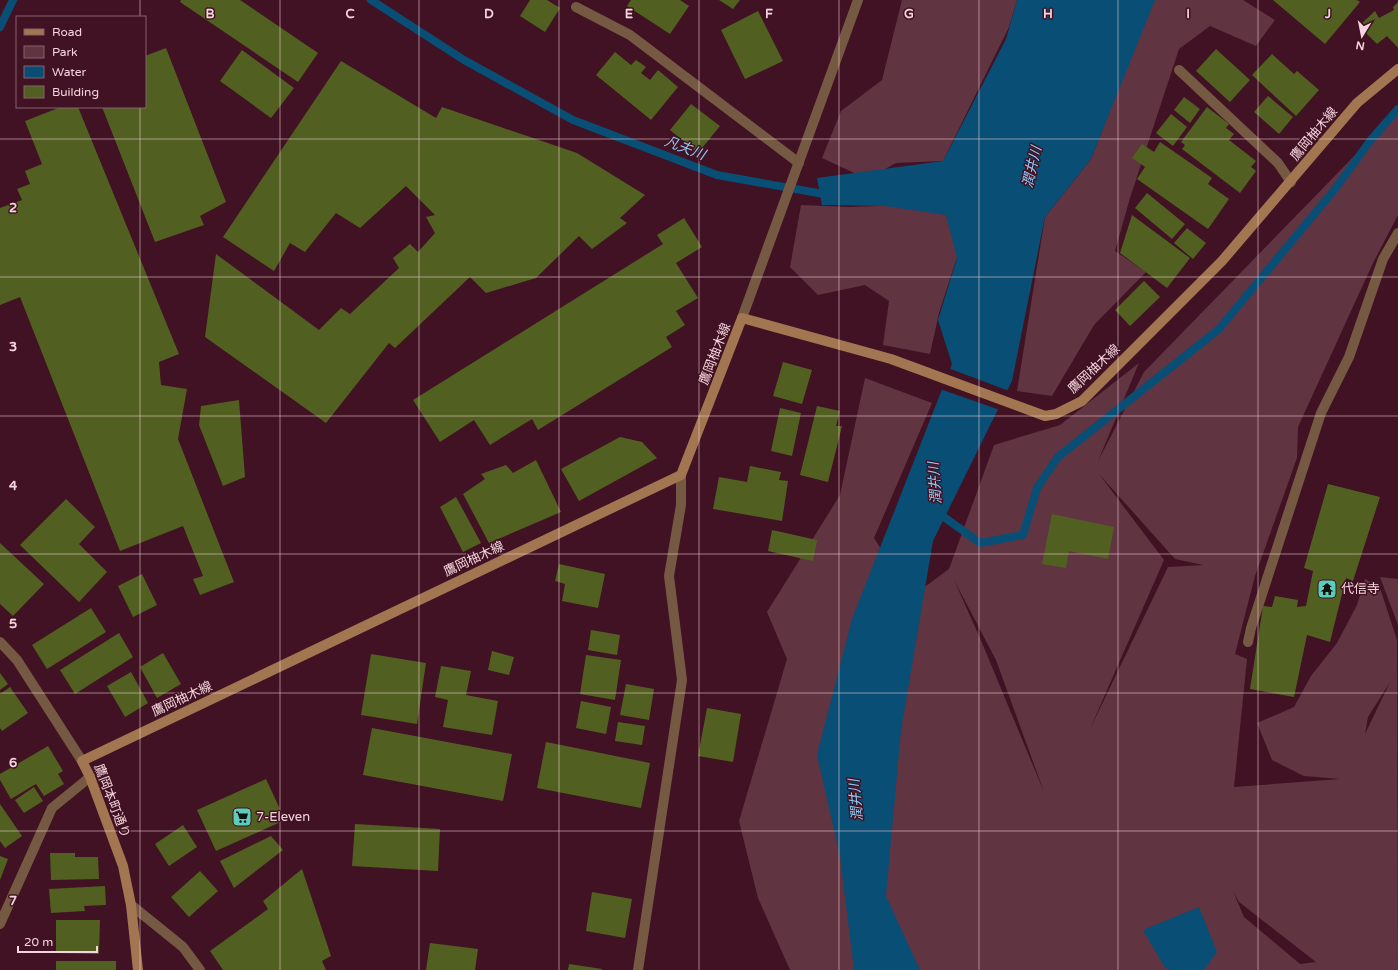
<svg xmlns="http://www.w3.org/2000/svg" width="1398" height="970" font-family="'Varela Round','Noto Sans JP',sans-serif">
<rect width="100%" height="100%" fill="#401223"/>
<path fill="#613442" fill-rule="evenodd" d="M902 0H1017L1009 27 943 161 896 163 867 179 822 158 841 111 882 80Z
M1153 0H1243L1275 20 1256 46 1210 26 1179 49 1130 198 1115 251 1146 272 1094 325 1052 396 1017 391 1045 217 1091 159Z
M1398 111V215L1373 263 1298 427 1297 458 1255 576 1235 654 1247 659 1234 787 1340 779 1304 776 1272 760 1257 723 1294 707 1311 676 1337 643 1357 605 1365 579 1380 588 1397 640 1398 970H790L758 898 739 821 787 659 767 612 840 495 865 378 932 403 874 538 911 597 949 569 994 445 1060 425 1139 363 1098 461 1144 372ZM1099 474 1175 559 1203 565 1168 567 1090 729 1164 560ZM954 580 996 660 1044 792 980 638ZM1390 682 1365 734 1368 717ZM1233 891 1239 902 1316 962 1300 964 1244 917Z
M801 205 850 207 905 205 946 215 960 248 939 313 930 354 883 345 889 301 865 285 818 295 790 267Z
M1380 577 1398 579V625Z"/>
<path fill="#094e75" d="M1017 0H1155L1091 159 1045 217 1012 381 933 541 901 730 886 896 920 970H854L840 856 817 755 852 619 952 364 938 320 957 258 946 215 885 206 822 205 817 178 943 161 1006 39Z
M1199 907 1217 952 1204 970H1170L1165 968 1143 930Z"/>
<path fill="#401223" d="M948 368 1009 391 1000 410 940 389Z"/>
<g fill="none" stroke-linecap="round" stroke-linejoin="round">
<path stroke="#094e75" stroke-width="8" d="M371 0 464 60 573 120 717 175 829 195
M0 27 13 0
M937 512 980 543 1023 535 1037 488 1058 457 1219 329 1335 189 1370 141 1398 109"/>
</g>
<path fill="#516020" d="M181 0H240L318 53 298 82 180 2Z
M530 0H547L560 8 545 32 520 16Z
M631 0H680L689 6 670 34 627 6Z
M719 0H740L733 9Z
M1273 0H1357L1360 2 1325 44Z
M1398 2V48L1387 36 1377 44 1359 26 1375 11 1379 18 1394 10 1393 7Z
M758 11 783 61 745 79 721 30Z
M166 48 226 202 200 216 204 225 155 242 102 107H145V56Z
M1216 49 1250 80 1230 102 1196 71Z
M242 50 294 88 271 118 220 81Z
M615 52 631 65 636 60 646 67 641 73 650 80 658 70 678 87 651 120 596 75Z
M1272 54 1294 74 1297 71 1319 90 1296 116 1252 75Z
M341 61 436 118 442 107 577 153 645 195 620 218 627 223 592 249 579 236 536 278 486 293 470 277 395 348 389 343 326 423 205 337 216 254 319 330 341 308 350 314 399 268 393 258 410 244 418 252 435 233 426 217 435 215 406 186 360 228 336 213 305 252 290 243 274 271 223 237Z
M1268 96 1293 117 1279 134 1254 112Z
M1184 97 1200 109 1190 123 1174 110Z
M691 104 720 126 698 153 670 130Z
M61 107H78L179 354 159 362 161 385 187 389 178 439 234 582 200 595 193 579 203 576 183 526 120 551 20 297 0 305V208L22 200 17 189 30 184 25 171 42 164 25 121Z
M1207 107 1229 124 1226 128 1234 134 1229 140 1256 161 1251 167 1256 171 1240 193 1182 149 1185 145 1181 142Z
M1171 114 1187 127 1173 146 1156 133Z
M1160 142 1212 178 1208 184 1229 199 1208 229 1137 179 1145 167 1132 158 1142 144 1154 152Z
M1147 193 1185 224 1172 239 1135 208Z
M1132 215 1190 258 1167 288 1120 253Z
M684 218 702 247 676 263 698 298 676 311 685 325 666 337 672 347 538 430 532 419 490 445 474 420 440 442 413 400 663 244 657 235Z
M1187 228 1206 243 1193 259 1174 243Z
M1144 281 1160 297 1130 326 1115 310Z
M783 362 812 370 802 404 773 396Z
M239 400 245 477 223 486 199 425 201 406Z
M817 406 840 411 836 426H842L828 482 800 475Z
M780 408 801 413 792 456 771 451Z
M620 437 642 442 657 458 579 501 561 469Z
M536 460 561 512 489 543 463 494 485 479 481 474 506 465 513 473Z
M750 466 781 472 779 480 788 481 782 521 713 509 719 477 747 482Z
M1328 484 1380 497 1353 581 1346 578 1330 642 1307 635 1294 697 1250 689 1263 606 1272 607 1275 596 1298 600 1297 607 1306 606 1313 571 1304 568Z
M456 497 481 543 463 552 440 507Z
M66 499 95 527 79 544 107 572 79 602 20 545Z
M1052 514 1114 527 1108 559 1069 551 1066 568 1042 564Z
M772 530 817 540 813 561 768 551Z
M0 543 44 584 13 616 0 604Z
M559 564 605 574 598 608 562 601 565 584 555 581Z
M142 574 157 605 133 617 118 586Z
M91 608 106 632 47 669 32 645Z
M591 630 620 635 617 655 588 650Z
M119 633 133 657 75 694 60 670Z
M492 651 514 657 509 675 488 670Z
M163 653 181 684 157 698 140 667Z
M371 654 426 663 417 724 361 715Z
M586 655 621 660 615 700 580 694Z
M441 666 471 671 466 695 498 701 492 735 443 727 448 700 435 697Z
M131 672 148 703 125 717 107 686Z
M0 673 8 684 0 690Z
M626 684 654 689 649 720 620 715Z
M10 687 28 713 2 731 0 728V694Z
M581 701 611 707 606 734 576 728Z
M707 708 741 714 733 762 698 756Z
M618 722 645 726 642 745 615 741Z
M372 728 512 754 503 801 363 775Z
M546 742 650 763 641 808 537 788Z
M48 746 63 771 58 774 64 784 44 796 36 784 11 799 0 780V774Z
M266 779 285 820 216 851 197 810Z
M34 787 43 801 24 813 15 800Z
M0 804 22 836 5 848 0 841Z
M355 824 440 829 438 871 352 866Z
M183 825 197 847 169 866 155 844Z
M271 836 283 850 234 888 220 861Z
M50 853H75V857H98L99 879 51 880Z
M0 856 8 859 0 880Z
M302 869 331 956 322 961 326 970H223L210 951 268 909 263 901Z
M200 871 218 891 189 917 171 897Z
M105 886 106 905 84 906 85 911 51 913 49 889Z
M592 892 632 899 625 938 586 931Z
M56 920H100L99 954 56 953Z
M430 943 478 949 475 970H426Z
M56 961H116V970H56Z
M569 964 602 969V970H568Z"/>
<g fill="none" stroke-linecap="round" stroke-linejoin="round">
<path stroke="#755942" stroke-width="10" d="M576 7 630 35 799 163"/>
<path stroke="#755942" stroke-width="10" d="M1179 70 1278 163 1291 182
M1248 642 1251 628 1321 413 1349 357 1383 259 1398 233
M131 905 183 947 200 970
M0 924 52 808 90 777
M638 970 682 680 669 576 681 505V475"/>
<path stroke="#755942" stroke-width="10" d="M742 318 858 0
M0 642 17 660 82 761"/>
<path stroke="#a27650" stroke-width="10" d="M138 970 131 905 123 866 90 777 82 761 681 475 742 318 891 359 1045 416 1056 414 1082 401 1222 261 1357 103 1398 69"/>
</g>
<path fill="none" stroke="#f5d5dd" stroke-width="1" stroke-opacity="0.55" d="M140 0V17M280 0V970M419 0V970M559 0V970M699 0V970M839 0V970M979 0V970M1118 0V970M1258 0V970M140 107V970M0 139H1398M0 277H1398M0 416H1398M0 554H1398M0 693H1398M0 831H1398"/>
<defs>
<g id="temple-square" transform="scale(1)"><rect x="-9" y="-9" width="18" height="18" rx="4" fill="#5bcebb" stroke="#401223"/><path d="M0-6L5-2H3V0L6.5 2.5H4V6H1.5V3h-3V6H-4V2.5H-6.5L-3 0V-2H-5Z" fill="#111"/></g>
<g id="supermarket-square" transform="scale(1)"><rect x="-9" y="-9" width="18" height="18" rx="4" fill="#5bcebb" stroke="#401223"/><path d="M-6-5.5h2.5l.6 2H6L4.5 2H-2.5L-4.4-4H-6ZM-1.5 3.2a1.3 1.3 0 1 0 .1 0ZM3 3.2a1.3 1.3 0 1 0 .1 0Z" fill="#111"/></g>
</defs>
<g fill-rule="evenodd">
<use href="#temple-square" x="1327" y="589"/>
<use href="#supermarket-square" x="242" y="817"/>
</g>
<g text-anchor="middle" dominant-baseline="central" stroke-width="3" stroke-linejoin="round" paint-order="stroke">
<g font-size="13" fill="#f5d5dd" stroke="#401223">
<text transform="translate(1314 134) rotate(-50)">鷹岡柚木線</text>
<text transform="translate(715 354) rotate(-69)">鷹岡柚木線</text>
<text transform="translate(1094 369) rotate(-43)">鷹岡柚木線</text>
<text transform="translate(474 559) rotate(-25)">鷹岡柚木線</text>
<text transform="translate(182 699) rotate(-25)">鷹岡柚木線</text>
<text transform="translate(112 801) rotate(69)">鷹岡本町通り</text>
</g>
<g font-size="13" fill="#f5d5dd" stroke="#401223" text-anchor="start">
<text x="1341" y="589">代信寺</text>
<text x="256" y="817">7-Eleven</text>
</g>
<g font-size="14" font-style="italic" fill="#90caf5" stroke="#401223">
<text transform="translate(685 148) rotate(21)">凡夫川</text>
<text transform="translate(1032 167) rotate(-77)">潤井川</text>
<text transform="translate(935 483) rotate(-94)">潤井川</text>
<text transform="translate(856 800) rotate(-95)">潤井川</text>
</g>
</g>
<g font-size="13" text-anchor="middle" font-weight="bold" fill="#f5d5dd" stroke="#401223" stroke-width="3" stroke-linejoin="round" paint-order="stroke">
<text x="210" y="18">B</text>
<text x="350" y="18">C</text>
<text x="489" y="18">D</text>
<text x="629" y="18">E</text>
<text x="769" y="18">F</text>
<text x="909" y="18">G</text>
<text x="1048" y="18">H</text>
<text x="1188" y="18">I</text>
<text x="1328" y="18">J</text>
<text x="13" y="212">2</text>
<text x="13" y="351">3</text>
<text x="13" y="490">4</text>
<text x="13" y="628">5</text>
<text x="13" y="767">6</text>
<text x="13" y="905">7</text>
</g>
<rect x="16" y="16" width="130" height="92" fill="#401223" stroke="#88606d"/>
<rect x="24" y="29" width="20" height="6" fill="#a27650" stroke="#88606d"/>
<text x="52" y="36" font-size="12" fill="#f5d5dd">Road</text>
<rect x="24" y="46" width="20" height="12" fill="#613442" stroke="#88606d"/>
<text x="52" y="56" font-size="12" fill="#f5d5dd">Park</text>
<rect x="24" y="66" width="20" height="12" fill="#094e75" stroke="#88606d"/>
<text x="52" y="76" font-size="12" fill="#f5d5dd">Water</text>
<rect x="24" y="86" width="20" height="12" fill="#516020" stroke="#88606d"/>
<text x="52" y="96" font-size="12" fill="#f5d5dd">Building</text>
<g transform="translate(1362 36) rotate(190)" stroke="#401223" stroke-width="3" paint-order="stroke">
<path d="M0-3L7 15L0 10L-7 15Z" fill="#f5d5dd"/>
<text y="-6" font-size="11" font-weight="bold" text-anchor="middle" fill="#f5d5dd">N</text>
</g>
<path d="M18 946v6h79v-6" fill="none" stroke="#f5d5dd" stroke-width="2"/>
<text x="24" y="946" font-size="12" fill="#f5d5dd" stroke="#401223" stroke-width="3" paint-order="stroke">20 m</text>
</svg>
